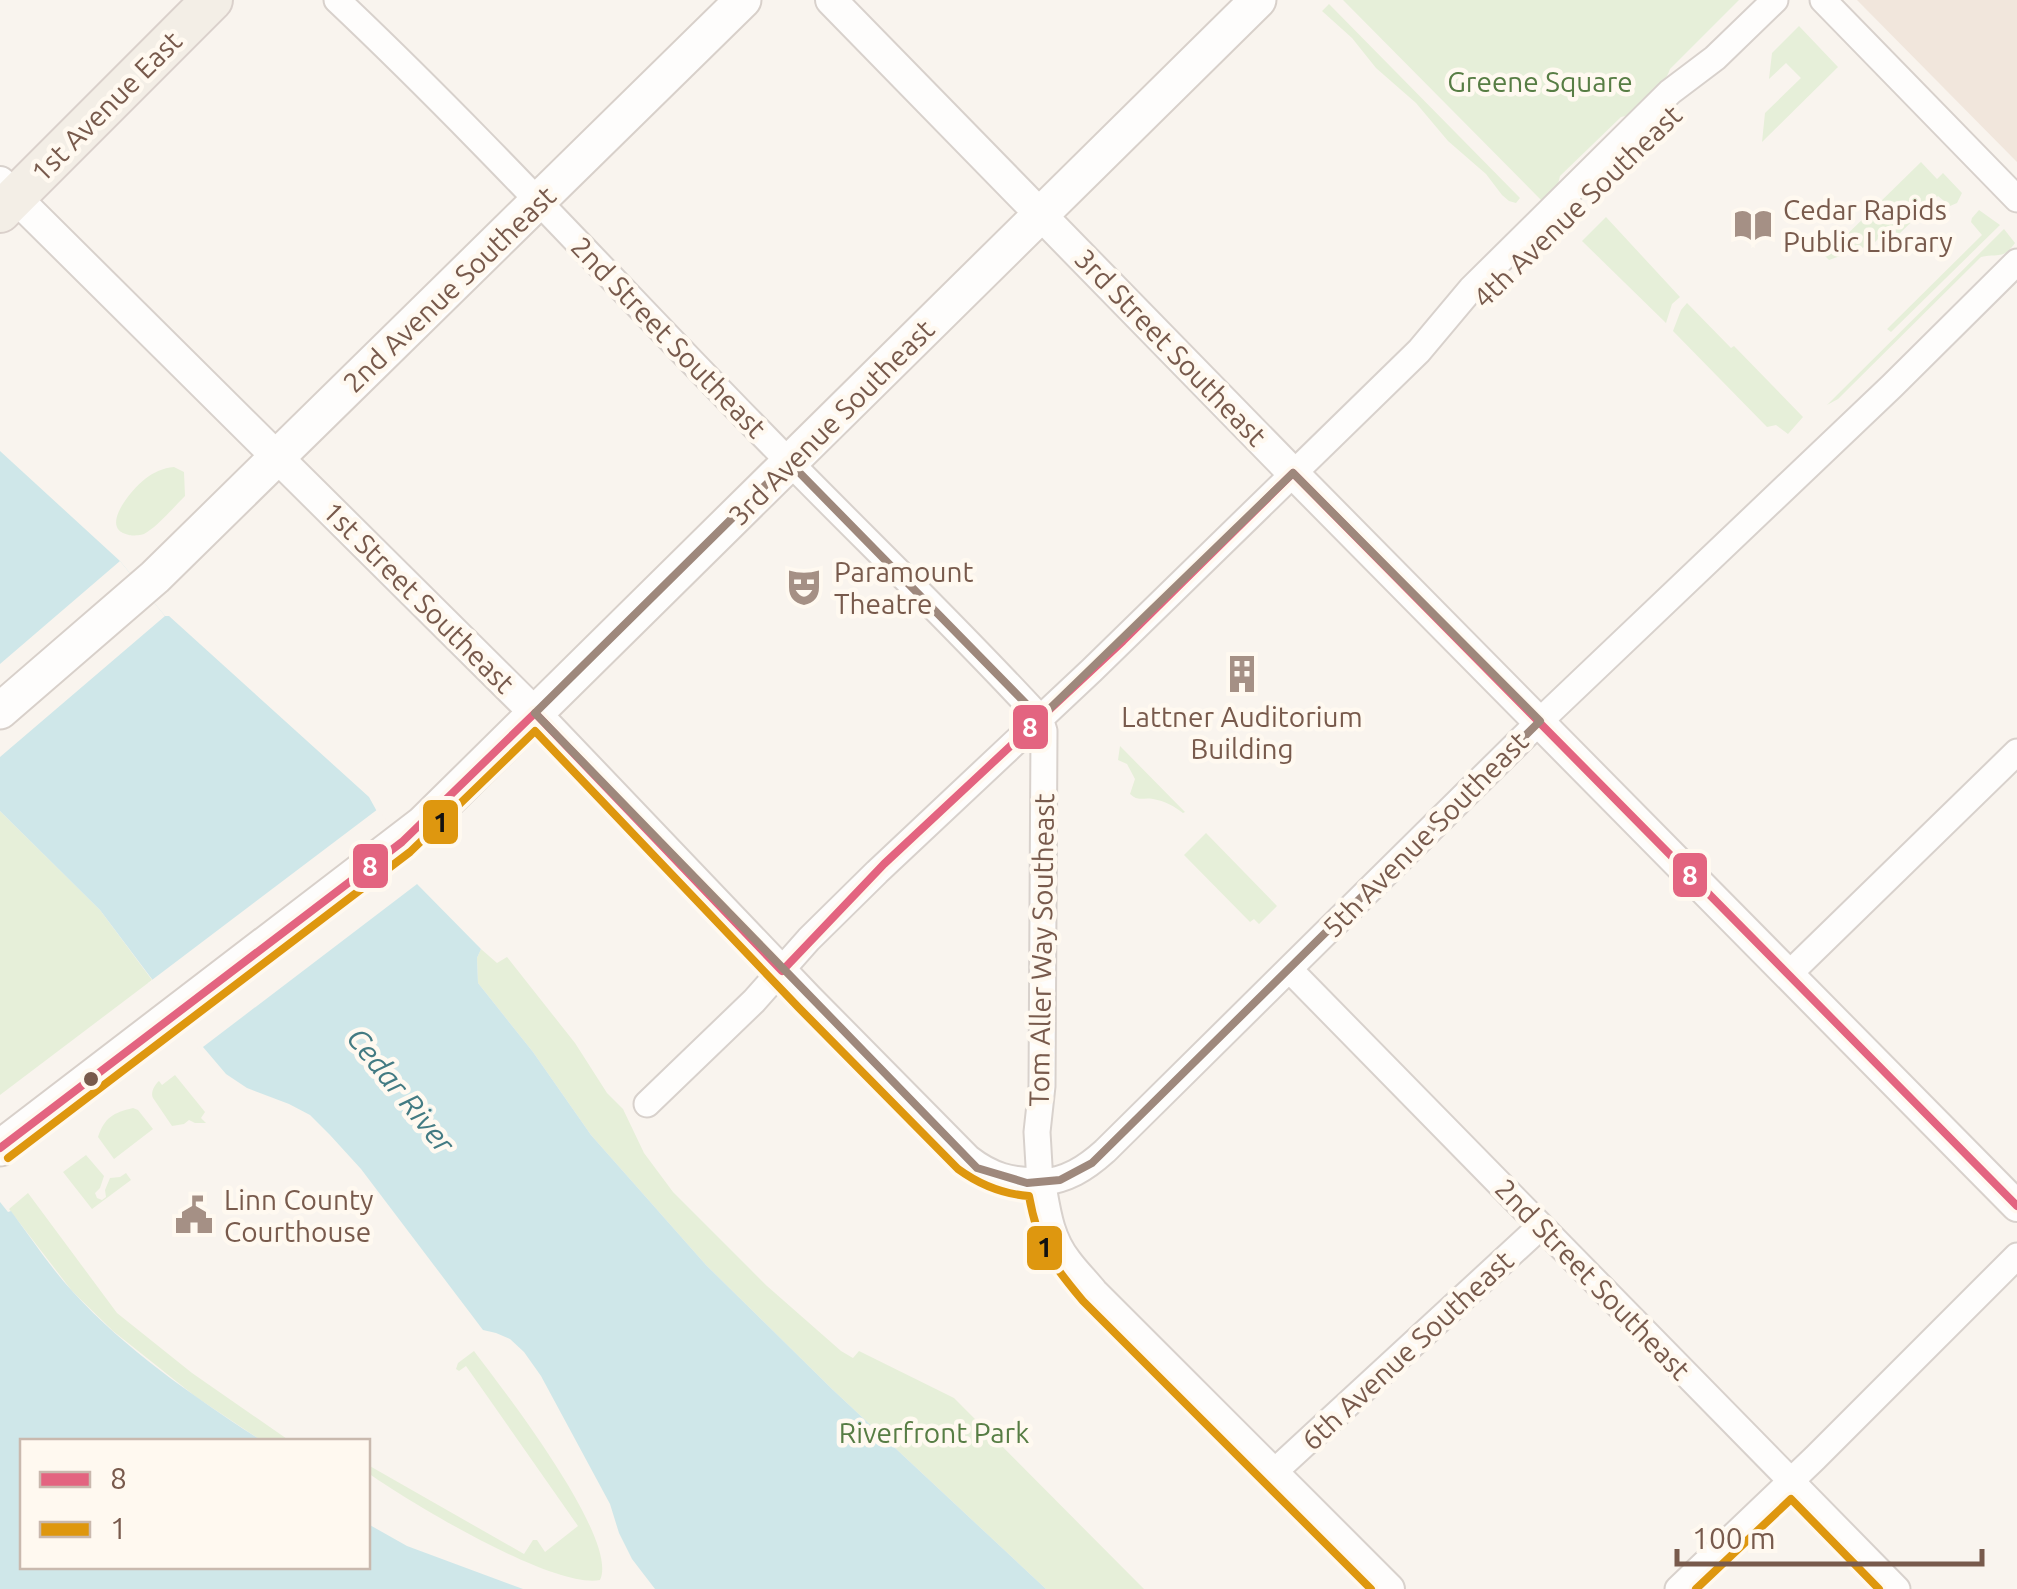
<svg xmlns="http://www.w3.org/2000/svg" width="2017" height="1589" font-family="Ubuntu,sans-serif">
<rect width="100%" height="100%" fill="#f9f4ee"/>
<path fill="#f1e6dc" d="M1857 0H2017V162Z"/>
<path fill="#e6efd9" d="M1343 0H1739L1670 69C1665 85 1639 115 1621 117L1560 176 1557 188 1543 202Z
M1329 4 1520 198 1516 203 1509 201 1502 195 1486 174 1448 141 1416 103 1376 68 1352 38 1322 11Z
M1799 26 1838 67 1762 142 1765 113 1801 78 1786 63 1769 79 1772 53Z
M1921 162 1937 179 1943 173 1962 193 1957 203 1950 206 1938 196 1897 236 1892 231 1881 242 1878 239 1873 244 1829 260 1825 256Z
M1979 210 2000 225 1891 332 1887 329 1982 235 1971 222 1972 218Z
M1606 217 1680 297 1672 304 1666 323 1582 241Z
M2004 229 2015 243C2003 260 1999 253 1981 257L1838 399 1827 405Z
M1687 303 1731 348 1734 346 1803 417 1788 434 1776 425 1767 427 1673 331 1681 310Z
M174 467 184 472 185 496C175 506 156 528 144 534 142 535 132 536 129 535 97 529 133 488 145 479 154 472 163 468 174 467Z
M1120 746 1185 812 1183 813C1174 806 1165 801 1153 799 1142 797 1139 802 1130 794L1135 779 1127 764 1118 760Z
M0 811 100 910 152 980 0 1095Z
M1206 833 1277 906 1259 924 1254 919 1250 922 1184 855Z
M481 949 497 963 507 957 575 1043 607 1093 623 1109 644 1153 673 1192 767 1286 841 1351 853 1358 859 1351 954 1398 1144 1589H1046L832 1389 706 1265 591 1135 533 1052 478 983 477 958Z
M175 1075 205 1112 201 1118 206 1123H195L189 1120 184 1124 172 1126 153 1098C150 1093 155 1084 159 1081L162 1085Z
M133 1108 138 1110 153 1129 114 1159 98 1137C105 1117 113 1113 133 1108Z
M86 1155 104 1176 100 1188 95 1193 97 1198 102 1200 106 1197 105 1190 110 1178 120 1177 126 1173 131 1180 92 1209 63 1172Z
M28 1193 117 1313 192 1373 290 1441H262L196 1397 113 1331 72 1291 9 1209Z
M474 1351C501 1387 620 1539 600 1580 553 1589 409 1502 368 1473V1465L524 1554 533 1540H537L545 1552 578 1526 466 1366 459 1371 456 1369 458 1363Z"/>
<path fill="#cfe7e9" d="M0 451 120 561 165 616H169L369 797 417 884 481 949 477 958 478 983 533 1052 591 1135 706 1265 832 1389 1046 1589H655L632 1559 619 1533 610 1504 541 1376 524 1352 510 1339 496 1333 483 1330 361 1169 330 1135 310 1115 289 1104 247 1088 226 1074 203 1047 100 910 0 811Z
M0 1202 8 1212 11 1211C31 1238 50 1267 73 1292 127 1351 196 1398 262 1441L22 1442V1566H368V1524L407 1546 523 1589H0Z"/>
<path fill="#f9f4ee" d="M120 561 165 616 0 757V664Z
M378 809 396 833 421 881 199 1050 148 983Z"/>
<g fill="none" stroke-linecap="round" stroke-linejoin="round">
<g stroke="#d8d1cc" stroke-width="29">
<path id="minor" d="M337 0C484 139 619 288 760 432 853 528 950 620 1040 718L1044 731 1042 1086 1037 1132 1040 1183C1067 1180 1085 1169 1105 1151L1540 721 1892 386 2017 262
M1823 0 2017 199
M1289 969 1897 1589
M1789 974 2017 752
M647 1104 754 1001 809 939 877 872 1092 670 1419 351 1471 289 1670 92 1715 58 1775 0
M1273 1473 1541 1226
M1678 1589 1815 1458 2017 1256"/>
</g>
<g stroke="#d8d1cc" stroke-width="34">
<path id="tertiary" d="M831 0 1293 473 2017 1206
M0 182 535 713 808 999 967 1160C990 1178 1011 1184 1040 1183 1045 1211 1048 1238 1066 1261 1074 1272 1084 1282 1093 1293L1389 1589"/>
</g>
<g stroke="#d8d0ca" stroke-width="39">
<path id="secondary" d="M0 711 155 577 743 0
M0 1148 423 824 1258 0"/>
</g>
<g stroke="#dad0cb" stroke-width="44">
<path id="primary" d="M0 212 212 0"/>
</g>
<use href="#minor" stroke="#fefdfc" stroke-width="25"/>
<use href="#tertiary" stroke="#fefdfc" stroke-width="30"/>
<use href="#secondary" stroke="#fefdfc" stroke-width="35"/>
<use href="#primary" stroke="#f3eee6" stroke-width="40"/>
<g stroke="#fff9f0" stroke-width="15">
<path id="bus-1" d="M0 1148 402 842 535 713 782 971 884 864 1123 641 1293 473 2017 1206"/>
</g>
<g stroke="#fff9f0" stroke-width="15">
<path id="bus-2" d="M8 1158 410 852 535 731 799 1008 958 1169C980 1185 1002 1194 1029 1196 1038 1246 1051 1263 1083 1301L1371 1589
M1696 1589 1791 1499 1879 1589"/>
</g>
<use href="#bus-1" stroke="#e36480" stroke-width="8"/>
<use href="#bus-2" stroke="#de970f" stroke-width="8"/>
</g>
<path fill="none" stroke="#9e887c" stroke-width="8" stroke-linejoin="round" d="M789 462 1040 718 1293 473 1540 721 1092 1163 1060 1180 1027 1183 977 1168 535 713Z"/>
<defs>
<g id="library-bare" transform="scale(3)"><path d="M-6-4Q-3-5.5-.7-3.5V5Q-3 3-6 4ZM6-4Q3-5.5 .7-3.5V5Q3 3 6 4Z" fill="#a59085" stroke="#fff9f0" stroke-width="2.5" paint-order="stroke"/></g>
<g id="theatre-bare" transform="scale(3)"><path d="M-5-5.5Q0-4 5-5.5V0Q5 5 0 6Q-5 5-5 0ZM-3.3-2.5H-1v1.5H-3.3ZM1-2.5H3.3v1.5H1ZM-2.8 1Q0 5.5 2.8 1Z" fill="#a59085" stroke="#fff9f0" stroke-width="2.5" paint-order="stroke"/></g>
<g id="building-bare" transform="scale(3)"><path d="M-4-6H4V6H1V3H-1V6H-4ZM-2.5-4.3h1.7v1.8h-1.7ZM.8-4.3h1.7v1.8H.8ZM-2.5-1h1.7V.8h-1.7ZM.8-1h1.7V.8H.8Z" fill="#a59085" stroke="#fff9f0" stroke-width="2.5" paint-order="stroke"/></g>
<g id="civic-bare" transform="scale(3)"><path d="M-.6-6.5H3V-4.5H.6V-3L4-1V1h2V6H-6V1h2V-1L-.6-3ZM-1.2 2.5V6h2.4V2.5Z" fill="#a59085" stroke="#fff9f0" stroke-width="2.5" paint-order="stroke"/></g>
</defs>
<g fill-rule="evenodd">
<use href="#library-bare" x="1753" y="225"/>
<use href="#theatre-bare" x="804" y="587"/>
<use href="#building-bare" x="1242" y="674"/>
<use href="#civic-bare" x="194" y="1215"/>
</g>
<circle fill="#785a4c" stroke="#fff9f0" stroke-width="4" cx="91" cy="1079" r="9"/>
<g text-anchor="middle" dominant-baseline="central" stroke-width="9" stroke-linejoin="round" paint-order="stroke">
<g font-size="28" fill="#577d44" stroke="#fff9f0">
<text x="1540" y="81">Greene Square</text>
<text x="934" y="1432">Riverfront Park</text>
</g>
<g font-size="28" fill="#785a4c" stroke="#fff9f0">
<text transform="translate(106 106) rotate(-45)">1st Avenue East</text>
<text transform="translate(1577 206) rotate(-44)">4th Avenue Southeast</text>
<text transform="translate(449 289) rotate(-44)">2nd Avenue Southeast</text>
<text transform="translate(669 337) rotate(46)">2nd Street Southeast</text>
<text transform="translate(1171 347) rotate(46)">3rd Street Southeast</text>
<text transform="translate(831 422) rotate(-45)">3rd Avenue Southeast</text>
<text transform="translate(419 597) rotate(45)">1st Street Southeast</text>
<text transform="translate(1425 834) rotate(-45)">5th Avenue Southeast</text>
<text transform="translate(1041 950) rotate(-89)">Tom Aller Way Southeast</text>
<text transform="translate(1593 1279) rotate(46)">2nd Street Southeast</text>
<text transform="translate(1407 1350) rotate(-43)">6th Avenue Southeast</text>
</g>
<g font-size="28" fill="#785a4c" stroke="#fff9f0" text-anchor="start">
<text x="1783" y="209">Cedar Rapids<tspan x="1783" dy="32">Public Library</tspan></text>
<text x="834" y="571">Paramount<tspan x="834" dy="32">Theatre</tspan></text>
<text x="1242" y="716" text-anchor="middle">Lattner Auditorium<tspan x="1242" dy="32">Building</tspan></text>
<text x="224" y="1199">Linn County<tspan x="224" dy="32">Courthouse</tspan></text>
</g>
<g font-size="30" font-style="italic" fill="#437b83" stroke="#fff9f0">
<text transform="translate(401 1090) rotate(51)">Cedar River</text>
</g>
</g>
<g stroke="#fff9f0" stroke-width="4">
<rect x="1011" y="703" width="39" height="48" rx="10" fill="#e36480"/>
<rect x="421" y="798" width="39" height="48" rx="10" fill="#de970f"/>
<rect x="351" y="842" width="39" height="48" rx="10" fill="#e36480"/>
<rect x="1671" y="851" width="38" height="48" rx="10" fill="#e36480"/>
<rect x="1025" y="1224" width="39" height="48" rx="10" fill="#de970f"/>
</g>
<g font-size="28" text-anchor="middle" font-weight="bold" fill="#fff">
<text x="1030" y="737">8</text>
<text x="370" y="876">8</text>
<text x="1690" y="885">8</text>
</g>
<g font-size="28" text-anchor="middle" font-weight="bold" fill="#111">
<text x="441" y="832">1</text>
<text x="1045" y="1257">1</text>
</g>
<rect x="20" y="1439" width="350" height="130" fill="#fff9f0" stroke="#c9b9ae" stroke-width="2.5"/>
<rect x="40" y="1472" width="50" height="15" fill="#e36480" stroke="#c9b9ae" stroke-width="2.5"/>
<text x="110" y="1489" font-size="30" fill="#785a4c">8</text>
<rect x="40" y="1522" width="50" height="15" fill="#de970f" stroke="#c9b9ae" stroke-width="2.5"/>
<text x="110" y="1539" font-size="30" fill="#785a4c">1</text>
<path d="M1677 1549v15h305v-15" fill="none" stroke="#785a4c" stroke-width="5"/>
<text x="1692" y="1549" font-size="30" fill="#785a4c" stroke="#fff9f0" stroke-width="8" paint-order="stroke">100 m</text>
</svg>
